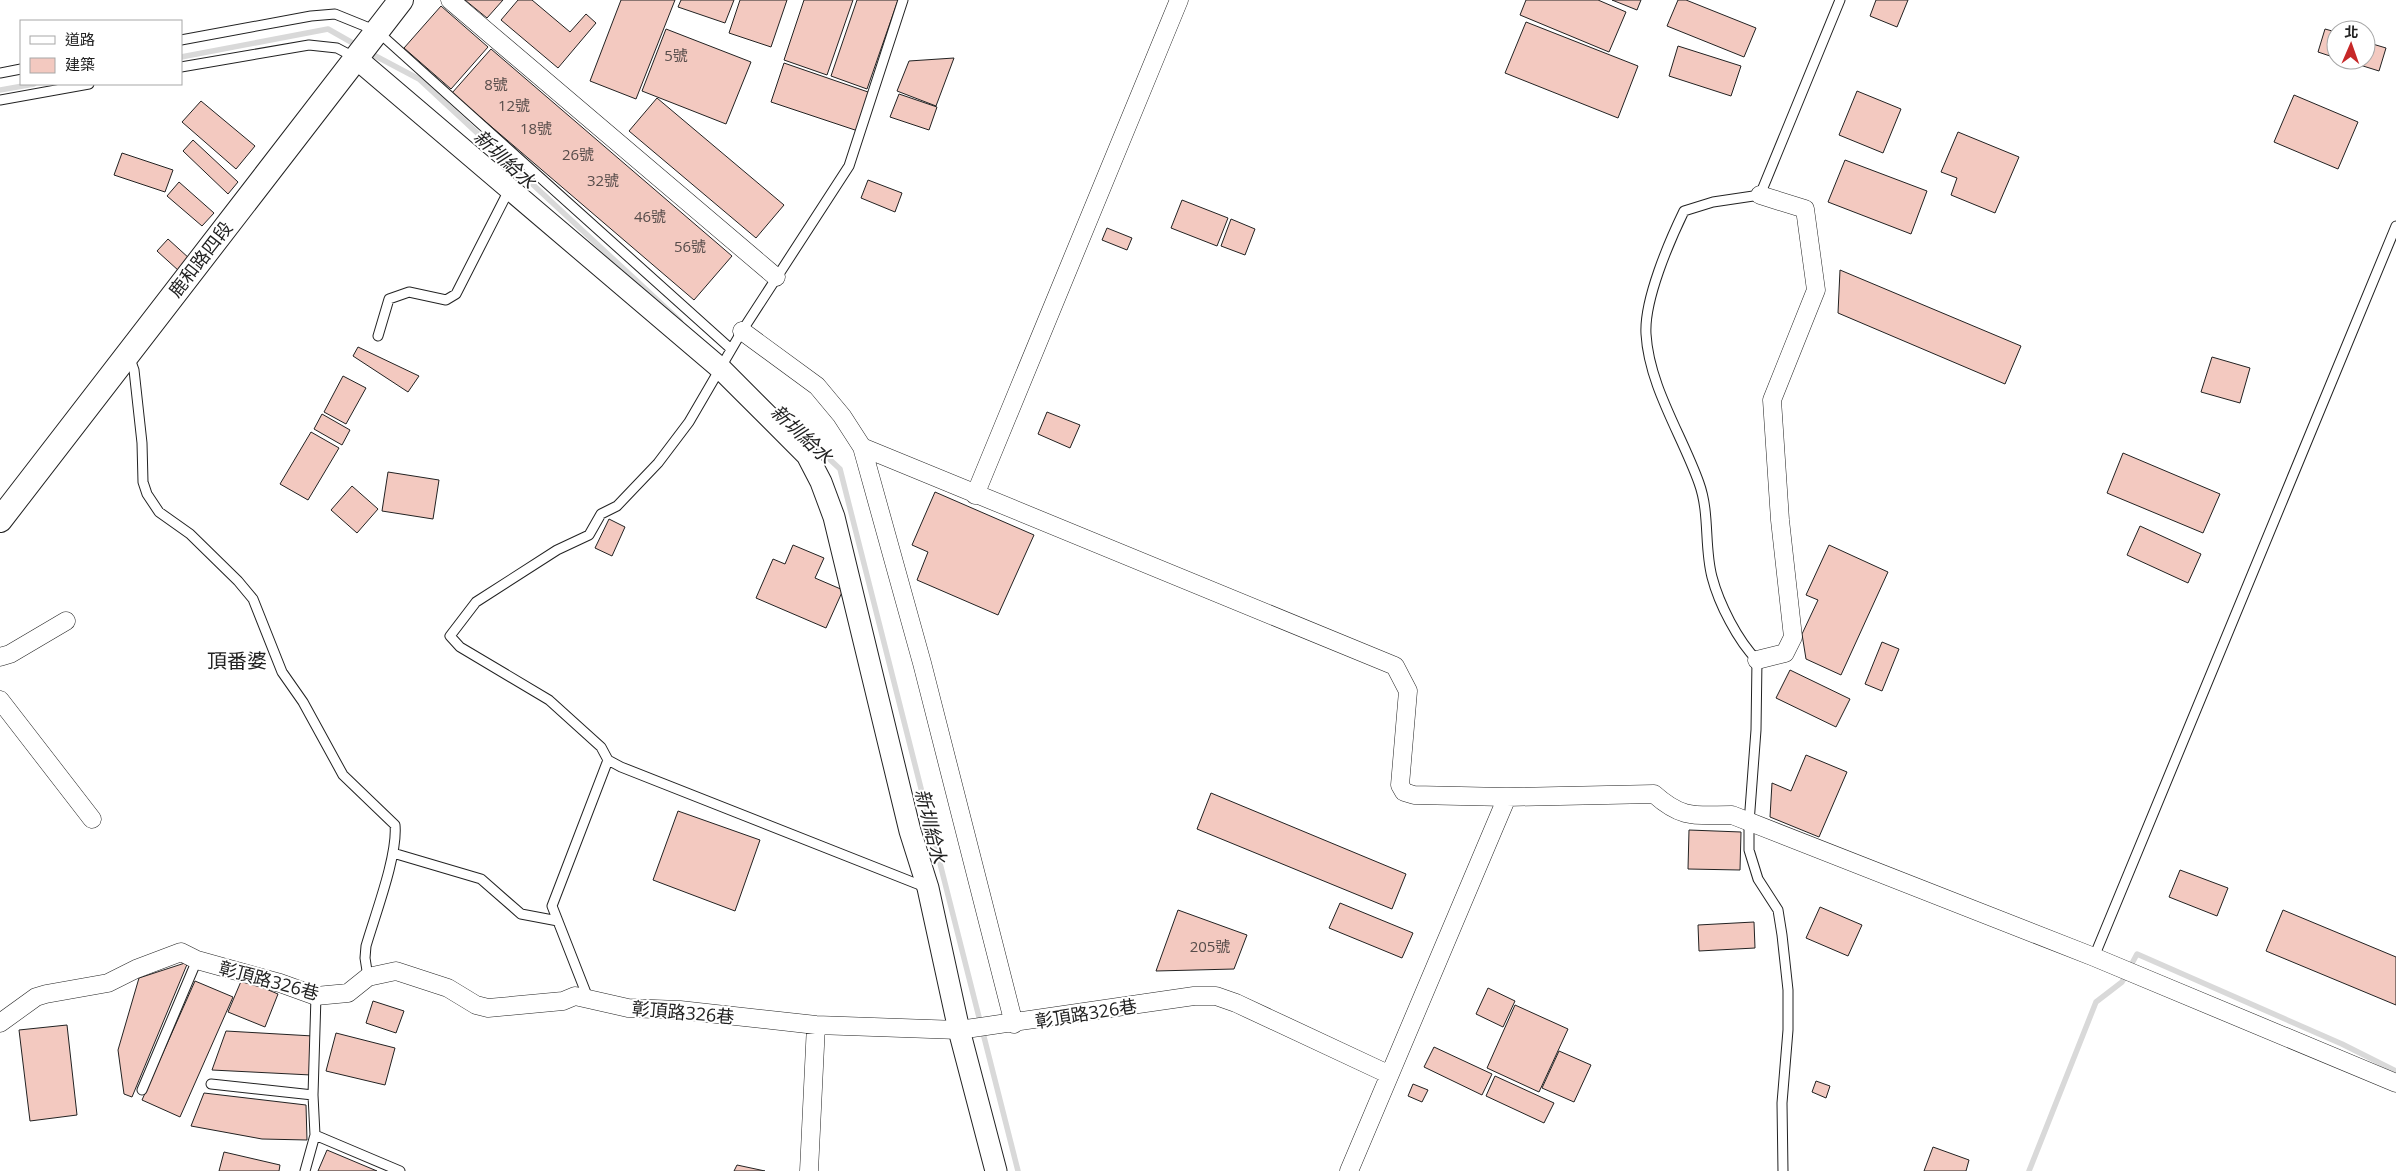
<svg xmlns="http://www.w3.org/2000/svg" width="2396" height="1171" font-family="'Open Sans','Noto Sans TC',sans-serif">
<rect width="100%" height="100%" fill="#fff"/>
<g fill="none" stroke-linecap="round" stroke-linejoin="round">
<path stroke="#d9d9d9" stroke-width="5.5" d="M368 52 419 79 680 321
M181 57 328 29 358 46
M0 90 34 84
M777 410 840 469 1018 1171
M2029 1171 2096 1002 2122 982 2137 954 2342 1044 2396 1071"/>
</g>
<path fill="#f3c9c0" stroke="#222" d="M465 0H503L487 18Z
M518 0H532L570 32 586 14 596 23 558 68 501 20Z
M621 0H675L636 99 590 81Z
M681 0H734L725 23 678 7Z
M740 0H787L771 47 729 33Z
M804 0H853L827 75 784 60Z
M857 0H898L867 89 831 76Z
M1526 0H1598L1626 12 1609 52 1520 15Z
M1612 0H1641L1637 10Z
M1678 0H1686L1756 28 1744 57 1667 26Z
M1876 0H1908L1897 27 1870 16Z
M441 6 488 47 451 89 404 48Z
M1526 22 1638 66 1618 118 1505 73Z
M666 29 751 62 726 124 642 91Z
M2325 29 2336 32V58L2318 52Z
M2366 42 2386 48 2379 71 2344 60H2366Z
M1678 46 1741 66 1731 96 1669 76Z
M491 49 732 256 694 300 452 93Z
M954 58 936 106 897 91 909 61Z
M784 63 871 93 858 131 771 102Z
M1857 91 1901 109 1883 153 1839 135Z
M899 94 937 107 929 130 890 117Z
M2294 95 2358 122 2338 169 2274 142Z
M657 98 784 205 756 238 629 131Z
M201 101 255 146 236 169 182 122Z
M1958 132 2019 157 1995 213 1951 195 1957 178 1941 172Z
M193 140 238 182 228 194 183 151Z
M122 153 173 170 165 192 114 175Z
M1845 160 1927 191 1911 234 1828 202Z
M868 180 902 193 895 212 861 198Z
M179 182 214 213 202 226 167 196Z
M1182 200 1228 218 1217 246 1171 228Z
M1231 219 1255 229 1245 255 1221 246Z
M1107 228 1132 238 1127 250 1102 240Z
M168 239 190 259 179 271 157 251Z
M1840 270 2021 346 2005 384 1838 313Z
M358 347 419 376 408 392 353 356Z
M2212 357 2250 368 2240 403 2201 392Z
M343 376 366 388 346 424 324 412Z
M1047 412 1080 425 1070 448 1038 434Z
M322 414 350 430 342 445 314 429Z
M311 432 339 448 308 500 280 484Z
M2123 453 2220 494 2203 533 2107 493Z
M388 472 439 480 433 519 382 511Z
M352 486 378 509 357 533 331 510Z
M935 492 1034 535 998 615 917 580 928 552 912 545Z
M609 519 625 527 612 556 595 548Z
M2140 526 2201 554 2188 583 2127 555Z
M793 545 824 558 815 578 843 590 826 628 756 598 773 559 785 564Z
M1829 545 1888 572 1841 675 1806 659 1802 634 1818 600 1806 595Z
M1882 642 1899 649 1882 691 1865 684Z
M1790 670 1850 699 1836 727 1776 698Z
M1806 755 1847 772 1819 837 1770 817 1772 783 1791 791Z
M1211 793 1406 874 1392 909 1197 829Z
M678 811 760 840 735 911 653 880Z
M1689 830 1741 832 1740 870 1688 869Z
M2180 870 2228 888 2217 916 2169 897Z
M1340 903 1413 933 1402 958 1329 928Z
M1820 907 1862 925 1848 956 1806 938Z
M1178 910 1247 935 1234 969 1156 971Z
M2283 910 2396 957V1005L2266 951Z
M1754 922 1755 948 1699 951 1698 925Z
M188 962 132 1097 124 1094 118 1050 139 978Z
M242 979 278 994 265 1027 228 1012Z
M195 981 233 997 180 1117 142 1100Z
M1488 988 1515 1001 1503 1027 1476 1014Z
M373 1001 404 1011 396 1033 366 1023Z
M1515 1005 1568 1029 1539 1092 1487 1068Z
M67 1025 77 1115 30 1121 19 1030Z
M226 1031 313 1036 311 1075 212 1070Z
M336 1033 395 1048 385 1085 326 1071Z
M1434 1047 1492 1074 1482 1095 1424 1067Z
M1559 1051 1591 1065 1574 1102 1542 1088Z
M1495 1076 1554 1103 1544 1123 1486 1096Z
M1816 1081 1830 1086 1826 1098 1812 1092Z
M1413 1084 1428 1090 1422 1102 1408 1096Z
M204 1093 306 1105 307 1140 262 1139 191 1126Z
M1933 1147 1969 1160 1966 1171H1924Z
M327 1150 377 1171H318Z
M224 1152 280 1165 279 1171H219Z
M737 1165 765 1171H734Z"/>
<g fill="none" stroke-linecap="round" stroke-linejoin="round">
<g stroke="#222" stroke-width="11">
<path id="service" d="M903 0 849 166 742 331 689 422 658 463 617 506 601 514 589 535 557 550 476 602 450 636 460 647 549 700 601 747 608 760 621 767 925 887
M181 40 311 16 335 14 377 31 731 349
M181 67 309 45 337 48 354 57
M0 73 21 69
M0 100 89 84
M378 336 389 299 409 292 446 300 456 294 510 188
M129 356 134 370 142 443 143 482 147 494 159 512 190 534 238 581 253 599 282 672 303 702 343 775 395 825C398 855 375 915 366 946L365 958 368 977
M393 853 481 879 521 914 558 921
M2094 957 2396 226
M588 998 552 906 608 760
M211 1084 313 1095
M142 1090 197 960
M315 1135 400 1171
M305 1171 315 1135 313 1095 316 996
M1783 1171 1782 1103 1788 1030V990L1782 935 1778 910 1758 879 1749 850V823L1756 730 1757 660C1738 641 1719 604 1712 577 1704 547 1710 513 1699 483 1682 435 1649 386 1646 334 1644 300 1669 242 1684 211L1713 202 1760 195 1840 0"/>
</g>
<g stroke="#222" stroke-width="19">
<path id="minor" d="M450 0 776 277
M742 331 817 386 842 416 862 447 1395 666 1408 691 1400 785 1404 792 1414 795 1507 797
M862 447 922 663 1014 1024
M975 495 1179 0
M0 657 10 654 66 621
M1757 660 1785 653 1793 637 1780 520 1772 400 1816 290 1805 209 1760 195
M0 700 92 819
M0 1023 36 997 46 994 108 983 136 969 181 952 197 960 280 983 316 996 348 993 368 977 396 971 448 988 476 1005 488 1008 563 1001 575 996 628 1008 680 1010 816 1025 959 1030 1194 996H1216L1236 1003 1388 1074
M809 1171 816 1025
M1349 1171 1507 797 1654 794C1683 820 1696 815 1732 815L2094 957 2396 1083"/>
</g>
<g stroke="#222" stroke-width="23">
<path id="tertiary" d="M357 59 720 368 807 455 821 482 834 517 910 831 928 888 959 1030 996 1171"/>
</g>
<g stroke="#222" stroke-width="26">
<path id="secondary" d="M0 520 401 0"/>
</g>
<use href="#service" stroke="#fff" stroke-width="9"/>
<use href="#minor" stroke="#fff" stroke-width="18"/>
<use href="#tertiary" stroke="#fff" stroke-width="21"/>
<use href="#secondary" stroke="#fff" stroke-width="24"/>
</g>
<g text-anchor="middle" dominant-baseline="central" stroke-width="4" stroke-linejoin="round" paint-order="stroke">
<g font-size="15" fill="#564c4a">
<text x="676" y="55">5號</text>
<text x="496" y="84">8號</text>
<text x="514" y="105">12號</text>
<text x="536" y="128">18號</text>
<text x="578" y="154">26號</text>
<text x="603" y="180">32號</text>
<text x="650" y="216">46號</text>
<text x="690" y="246">56號</text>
<text x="1210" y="946">205號</text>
</g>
<g font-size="18" fill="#222" stroke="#fff">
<text transform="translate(200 259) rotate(-52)">鹿和路四段</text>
<text transform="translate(269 980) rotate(15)">彰頂路326巷</text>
<text transform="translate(683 1012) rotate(5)">彰頂路326巷</text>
<text transform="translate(1086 1013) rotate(-9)">彰頂路326巷</text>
</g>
<g font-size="19" font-style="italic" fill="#222" stroke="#fff">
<text transform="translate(505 159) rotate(43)">新圳給水</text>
<text transform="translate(802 434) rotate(43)">新圳給水</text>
<text transform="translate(931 826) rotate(76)">新圳給水</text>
</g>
<g font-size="20" fill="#222" stroke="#fff">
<text x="237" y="660">頂番婆</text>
</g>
</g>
<rect x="20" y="20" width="162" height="65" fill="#ffffff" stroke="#a7a7a7"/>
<rect x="30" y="36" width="25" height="8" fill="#ffffff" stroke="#a7a7a7"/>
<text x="65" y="45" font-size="15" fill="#222222">道路</text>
<rect x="30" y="58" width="25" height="15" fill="#f3c9c0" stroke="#a7a7a7"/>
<text x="65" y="70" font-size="15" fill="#222222">建築</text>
<g transform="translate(2351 45) rotate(2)"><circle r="24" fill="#ffffff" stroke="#a7a7a7"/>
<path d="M0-4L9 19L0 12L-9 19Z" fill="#c62828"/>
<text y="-8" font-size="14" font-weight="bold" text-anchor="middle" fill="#222222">北</text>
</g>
</svg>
